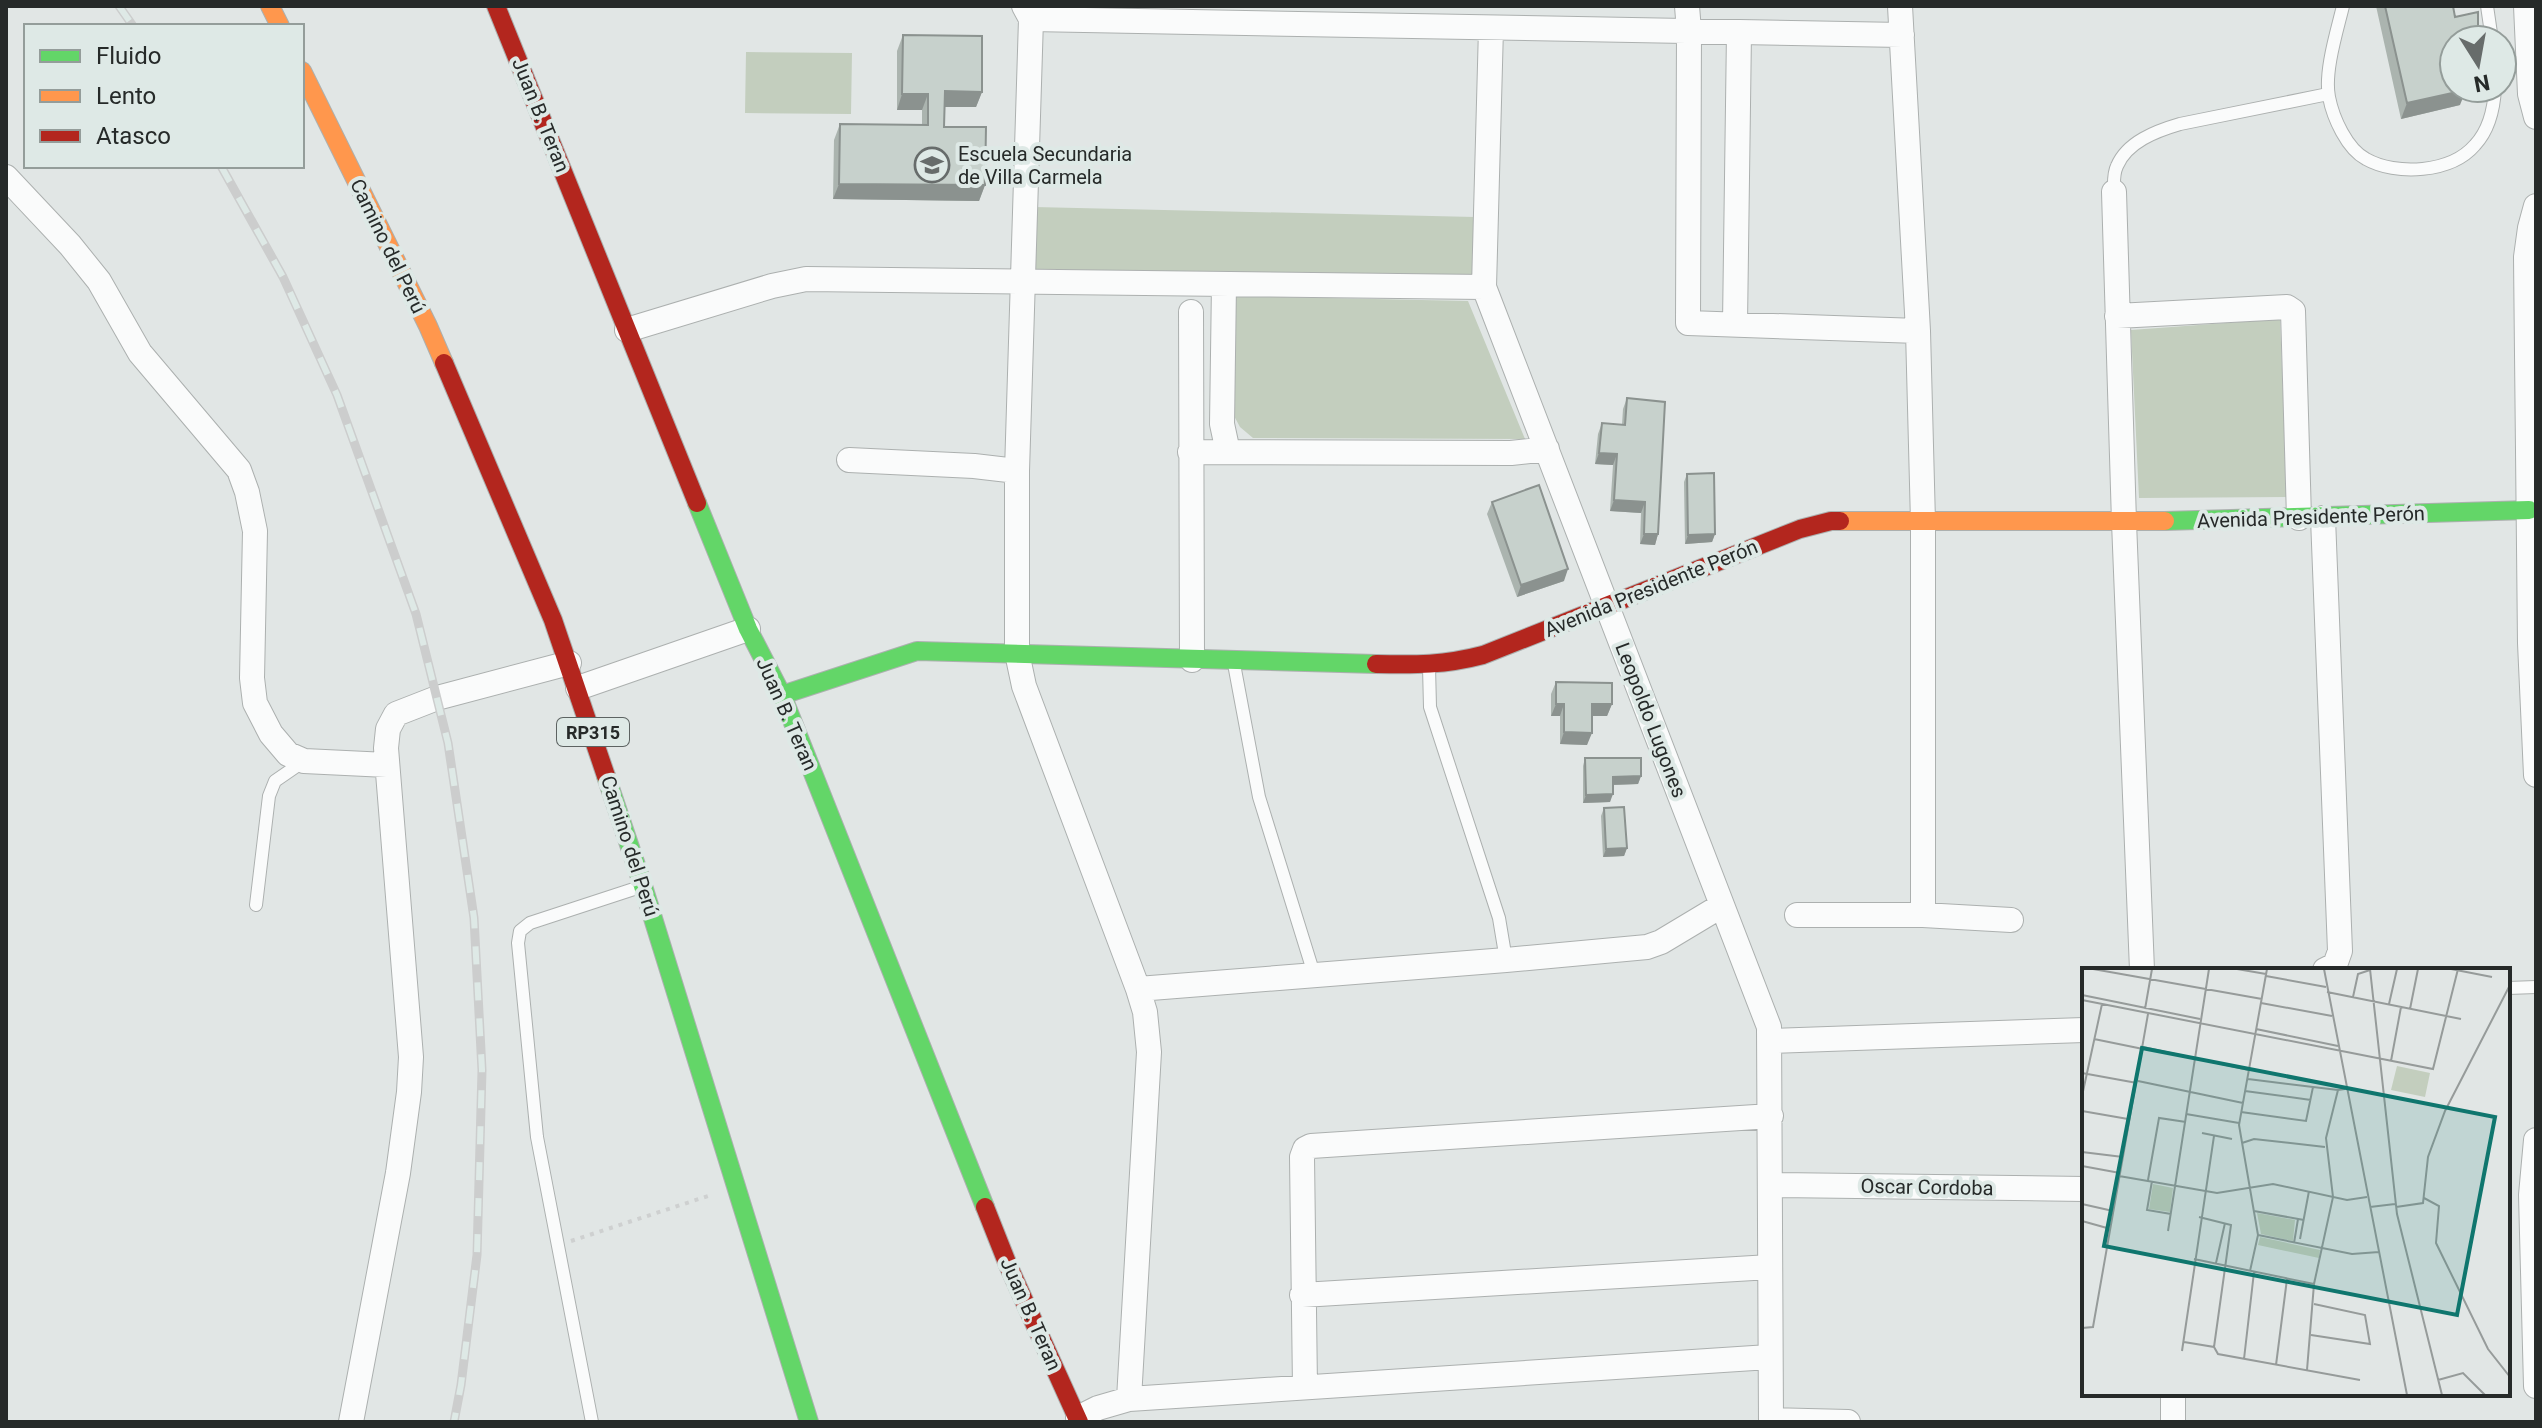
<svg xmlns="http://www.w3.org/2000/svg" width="2542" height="1428" font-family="Roboto,sans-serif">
<rect width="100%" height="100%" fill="#e1e6e5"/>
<path fill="#c3cebe" d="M746 52 852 53 851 114 745 113Z
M1034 207 1475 217 1473 276 1034 270Z
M1233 296 1468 301 1525 439 1253 438 1240 427 1233 414Z
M2280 319 2287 497 2139 498 2131 330Z"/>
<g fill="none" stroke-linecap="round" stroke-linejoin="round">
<g stroke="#acb0af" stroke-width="14">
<path id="lane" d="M2343 6C2337 31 2324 72 2329 97 2333 118 2347 149 2366 159 2396 176 2451 173 2475 145 2489 130 2494 108 2495 88
M2487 6 2492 40
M2114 192C2114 184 2113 174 2117 166 2127 142 2156 131 2180 124L2328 94
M1234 664 1259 797 1314 974
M1429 667 1430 707 1499 918 1506 960
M256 905 269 796 275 781 304 761
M2508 988 2536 987
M592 1422 537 1137 518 943 520 931 530 923 640 887"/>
</g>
<g stroke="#acb0af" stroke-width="26">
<path id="street" d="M1024 6 1031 19 1017 471V653L1024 686 1138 989 1145 1012 1149 1052 1129 1399 1098 1408 1078 1418
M1687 6 1689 31 1688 323 1918 331
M1900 6 1918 331 1923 522V915
M2526 6 2530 94 2536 117
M1031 19 1902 35
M1491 28 1484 287 1769 1027 1771 1422
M6 177 70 245 99 281 140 353 239 470 247 492 255 531 252 678 255 703 271 734 288 754 304 761 387 765
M2114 192 2124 522 2142 970
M2536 206 2530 228 2526 257 2530 643 2536 775
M1224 284 1222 424 1228 452
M1191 312 1192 660
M2117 316 2287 307 2293 311 2299 518
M1735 324 1739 32
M627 330 772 286 806 279 1484 287
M1190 452 1511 453 1547 449
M849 460 974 466 1017 471
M2323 518 2340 951 2335 965 2325 970
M578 688 748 629
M1797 915H1923L2011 920
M1138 989 1506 960 1647 947 1661 942 1721 906
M1771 1041 2084 1030
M2536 1140 2531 1195 2536 1386
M1771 1185 2084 1189
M1302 1295 1770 1267
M1305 1387 1302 1157 1305 1149 1311 1146 1771 1116
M2173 1394V1422
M1129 1399 1769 1357
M1771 1420 1848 1422
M351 1422 398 1173 409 1092 411 1057 386 748 388 729 396 714 437 698 569 663"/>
</g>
<g stroke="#acb0af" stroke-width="20">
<path id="fast" d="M697 503 748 629 782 695 985 1207
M2165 521 2529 510
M782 695 917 651 1376 664
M606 776 643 886 809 1422"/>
</g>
<g stroke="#acb0af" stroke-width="20">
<path id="slow" d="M270 6 280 26
M302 71 428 326 444 363
M1840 521H2165"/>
</g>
<g stroke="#acb0af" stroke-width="20">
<path id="jam" d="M496 6 697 503
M444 363 553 620 606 776
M1376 664C1415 665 1445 665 1483 655L1800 529 1831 521H1840
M985 1207 1008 1265 1079 1422"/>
</g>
<path stroke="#ced0d0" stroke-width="4" stroke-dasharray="4 6" stroke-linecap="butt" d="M571 1241 711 1195"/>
<use href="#lane" stroke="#fafbfb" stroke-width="12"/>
<use href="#street" stroke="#fafbfb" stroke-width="24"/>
<use href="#fast" stroke="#63d668" stroke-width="18"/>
<use href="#slow" stroke="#ff974d" stroke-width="18"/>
<use href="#jam" stroke="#b3261e" stroke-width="18"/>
<g stroke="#cccdcd" stroke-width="9">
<path id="rail" d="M119 6 133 26
M221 166 283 277 337 395 416 614 448 743 474 918 482 1070 477 1255 461 1385 454 1422"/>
</g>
<use href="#rail" stroke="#dee9e6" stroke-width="6" stroke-dasharray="18" stroke-linecap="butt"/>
</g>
<path fill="#abb4af" d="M2376 6H2453L2455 17 2454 40 2460 105 2401 119Z
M903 35 982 92 976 107H945L944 127 985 185 979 201 833 199 834 140 840 124 922 125V110H897V51Z
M1627 398 1658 534 1655 545 1640 544 1641 513 1610 511 1613 465 1595 464 1598 434 1602 423 1622 425 1623 409Z
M1687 474 1715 534 1712 542 1685 544 1684 482Z
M1492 502 1564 581 1517 597 1487 514Z
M1556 682 1612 704 1607 716H1592L1587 745 1560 744V716H1551V694Z
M1585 758 1641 776 1638 784 1613 785 1610 802 1583 803V766Z
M1604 808 1627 848 1624 856 1603 857 1601 816Z"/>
<path fill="#8b928f" d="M2478 31 2475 40H2454V37Z
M2466 90 2460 105 2401 119 2407 103Z
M945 91 982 92 976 107H939Z
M902 94H928L922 110H897Z
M839 184 985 185 979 201 833 199Z
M1599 453 1617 454 1613 465 1595 464Z
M1614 500 1645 502 1641 513 1610 511Z
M1644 534H1658L1655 545 1640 544Z
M1715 534 1712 542 1685 544 1688 535Z
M1568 569 1564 581 1517 597 1521 585Z
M1556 704H1564L1560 716H1551Z
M1592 704H1612L1607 716H1588Z
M1564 732 1592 733 1587 745 1560 744Z
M1641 776 1638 784 1610 785 1613 777Z
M1613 794 1610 802 1583 803 1586 795Z
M1627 848 1624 856 1603 857 1606 849Z"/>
<path fill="#c7d1cc" stroke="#8b928f" stroke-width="2" d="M2385 6H2453L2455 17 2478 12V31L2454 37V88H2466V90L2407 103Z
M903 35 982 36V92L945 91 944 127H986L985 185 839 184 840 124 928 125V94H902Z
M1627 398 1665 402 1658 534H1644L1645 502 1614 500 1617 454 1599 453 1602 423 1625 425Z
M1714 473 1715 534 1688 535 1687 474Z
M1539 485 1568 569 1521 585 1492 502Z
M1556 682 1612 683V704H1592V733L1564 732V704H1556Z
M1585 758H1641V776L1613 777V794L1586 795Z
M1624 807 1627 848 1606 849 1604 808Z"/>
<defs>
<g id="school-ring" transform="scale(1.8)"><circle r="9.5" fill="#dee9e6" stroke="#676c6b" stroke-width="1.5"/><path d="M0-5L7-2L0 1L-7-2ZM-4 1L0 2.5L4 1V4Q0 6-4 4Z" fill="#676c6b"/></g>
</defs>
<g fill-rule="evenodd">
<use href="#school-ring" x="932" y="165"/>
</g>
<g text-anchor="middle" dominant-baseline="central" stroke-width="8" stroke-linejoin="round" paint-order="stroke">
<rect fill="#dee9e6" stroke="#5d6362" stroke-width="2" x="557" y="718" width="72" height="28" rx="6"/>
<g font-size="18" font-weight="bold" fill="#262a29">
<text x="593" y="732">RP315</text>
</g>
<g font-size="20" fill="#262a29" stroke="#dee9e6">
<text transform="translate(541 115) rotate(68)">Juan B. Teran</text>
<text transform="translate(388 246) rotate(64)">Camino del Perú</text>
<text transform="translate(2311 517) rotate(-2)">Avenida Presidente Perón</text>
<text transform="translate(1651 588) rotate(-22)">Avenida Presidente Perón</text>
<text transform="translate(787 714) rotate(66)">Juan B. Teran</text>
<text transform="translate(1651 720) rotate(69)">Leopoldo Lugones</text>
<text transform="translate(630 846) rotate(72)">Camino del Perú</text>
<text transform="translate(1927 1187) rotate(1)">Oscar Cordoba</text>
<text transform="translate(1031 1314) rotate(66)">Juan B. Teran</text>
</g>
<g font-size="20" fill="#262a29" stroke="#dee9e6" text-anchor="start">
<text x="958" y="154">Escuela Secundaria<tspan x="958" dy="23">de Villa Carmela</tspan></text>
</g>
</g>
<g transform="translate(2082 968)">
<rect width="428" height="428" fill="#e1e6e5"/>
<path d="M315 98 348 105 343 129 309 122ZM71 216 91 220 88 244 67 241ZM175 245 213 252 211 273 179 266ZM178 269 238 282 237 290 176 277Z" fill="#c3cebe"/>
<path fill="none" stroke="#969b9a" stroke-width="2" d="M11 1 180 31M155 1 184 6M242 1 325 427M288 1 315 246 360 427M369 1 410 9M184 8 244 19M245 24 379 51M0 27 118 51M271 29 276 6 288 2M0 32 351 101 376 1M179 35 250 48M307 36 315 1M63 41 70 1M328 41 336 1M174 61 256 78M12 71 61 81M61 79 167 102M309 93 319 39M0 105 55 115M166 111 256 122M56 113 161 135M163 123 229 132M0 128 20 36M0 143 46 151M159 144 224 153 231 119M104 146 157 155M120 165 150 171M160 175 172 171 243 179M0 184 41 189M0 198 38 205M37 208 135 225 191 216 265 232 285 229M66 212 77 150 104 154M70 213 65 242 89 246M342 230 357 238 354 275 406 381 428 409M0 236 31 243M288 239 313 236M314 239 341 235 346 189 363 143 428 17M172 243 222 252M117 249 149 257 132 379M0 253 25 260M86 263 127 1M176 267 270 286 297 284M218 271 227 223M212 275 216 251M112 291 232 316M134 295 143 255M168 303 176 267 157 157 185 1M0 360 11 359 66 46M229 367 288 376 283 347 232 336M102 374 132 379 136 386 278 412M100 383 132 168M162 391 172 304M194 397 205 311M225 402 232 316 251 229 244 170 256 122 263 121M356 412 381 405 403 427"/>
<path fill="#0f766e" fill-opacity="0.15" stroke="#0f766e" stroke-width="4" d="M60 80 413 149 375 347 22 278Z"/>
<rect width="428" height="428" fill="none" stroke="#262a29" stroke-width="4"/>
</g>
<rect width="2542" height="1428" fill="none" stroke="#262a29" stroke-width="16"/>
<rect x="24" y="24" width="280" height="144" fill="#dee9e6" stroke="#949d9a" stroke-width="2"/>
<rect x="40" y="50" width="40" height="12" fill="#63d668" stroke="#949d9a" stroke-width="2"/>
<text x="96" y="64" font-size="24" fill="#262a29">Fluido</text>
<rect x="40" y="90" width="40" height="12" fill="#ff974d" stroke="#949d9a" stroke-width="2"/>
<text x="96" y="104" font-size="24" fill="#262a29">Lento</text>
<rect x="40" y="130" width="40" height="12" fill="#b3261e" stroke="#949d9a" stroke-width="2"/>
<text x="96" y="144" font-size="24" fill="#262a29">Atasco</text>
<g transform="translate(2478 64) rotate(169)"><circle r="38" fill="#dee9e6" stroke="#949d9a" stroke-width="2"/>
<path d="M0-6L14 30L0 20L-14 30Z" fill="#676c6b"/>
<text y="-12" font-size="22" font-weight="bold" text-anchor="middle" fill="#262a29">N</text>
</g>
</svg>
